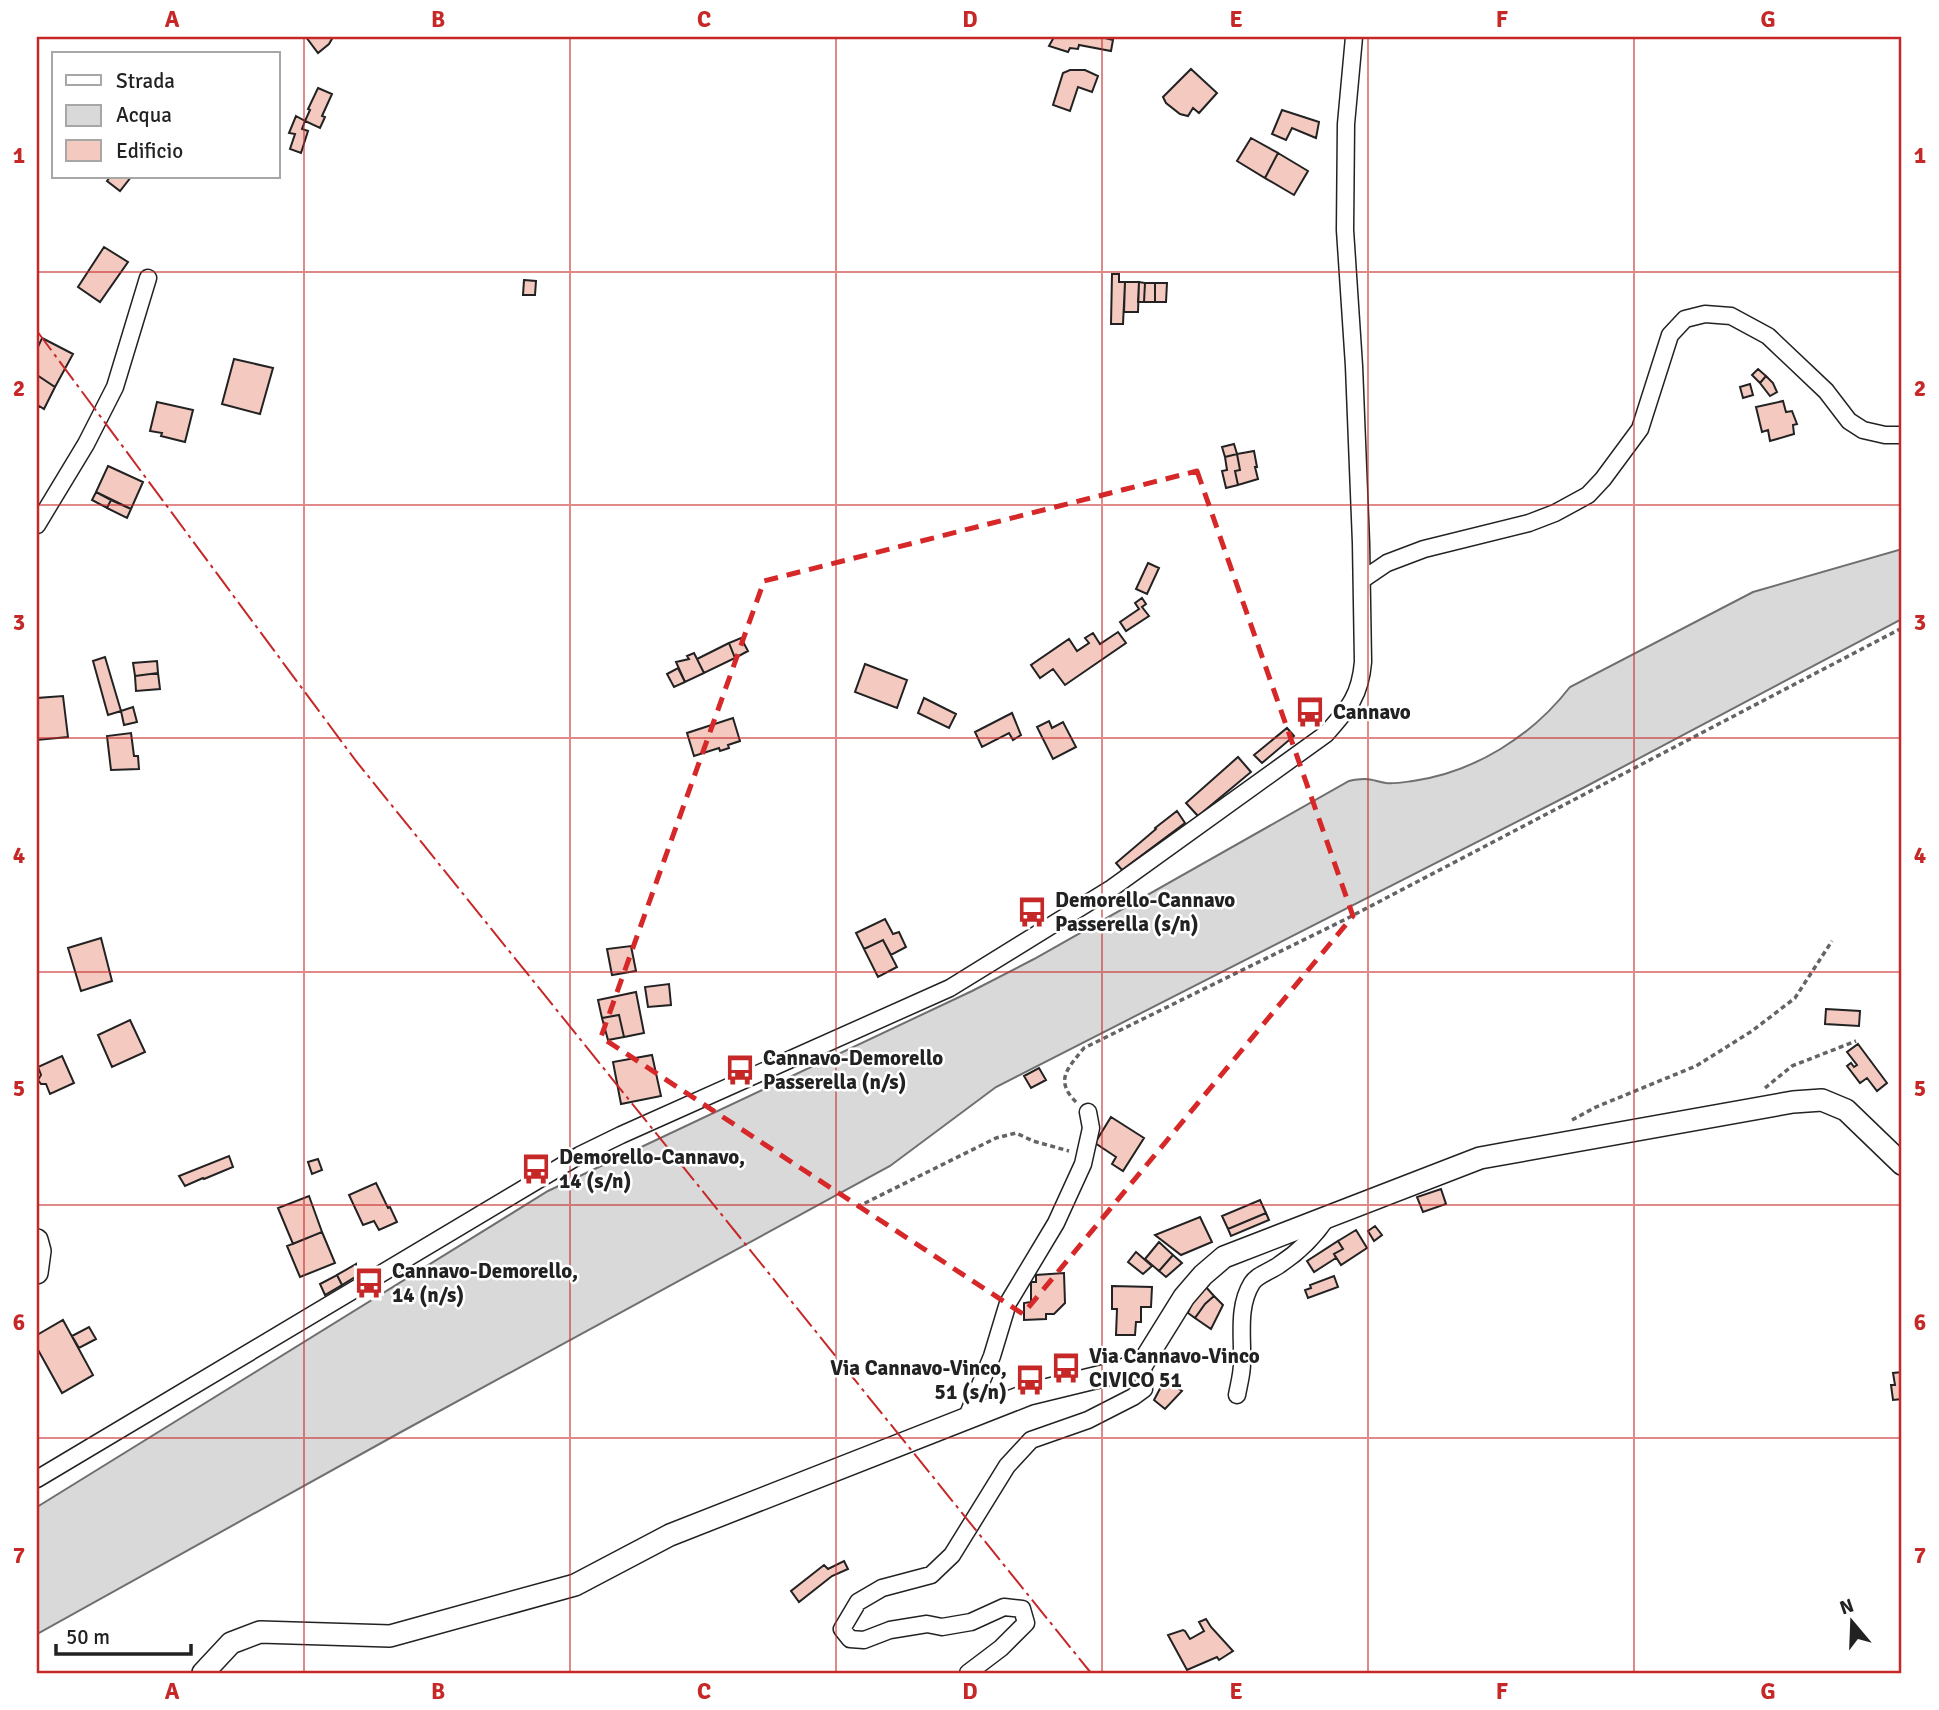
<svg xmlns="http://www.w3.org/2000/svg" width="1939" height="1710" font-family="Signika,sans-serif">
<rect width="100%" height="100%" fill="#fff"/>
<path fill="#d9d9d9" stroke="#6f6f6f" stroke-width="2" d="M1902 549V619L1583 788 996 1087 890 1166 401 1432 37 1634V1507L548 1191 972 991 1034 959 1349 781C1368 777 1370 780 1386 783 1394 784 1405 782 1413 781 1475 772 1532 736 1570 687L1753 592Z"/>
<path fill="#f3c9c0" stroke="#222" stroke-width="2" d="M306 37H333L329 44 318 53Z
M1054 37H1101L1113 40 1111 51 1079 45 1078 49 1070 48 1068 52 1049 46Z
M1191 69 1217 93 1199 113 1193 108 1188 116 1180 114 1166 103 1163 97Z
M1070 70H1085L1098 76 1092 92 1078 87 1070 111 1053 105 1063 73Z
M318 88 332 94 322 116 325 117 320 128 305 121 310 110 308 109Z
M1282 110 1319 122 1316 138 1292 128 1286 140 1272 134Z
M296 116 305 121 302 129 308 131 301 153 290 149 295 134 289 133Z
M1251 138 1278 153 1265 178 1237 161Z
M1278 153 1308 171 1294 195 1265 178Z
M110 177H131L120 191 107 181Z
M104 247 128 262 100 302 78 287Z
M1112 274H1119V282H1125L1123 324H1111Z
M524 280 536 281 535 295H523Z
M1125 282H1139L1138 312H1124Z
M1139 282 1145 283 1144 302H1138Z
M1145 283H1155V302H1144Z
M1155 283H1167L1166 302H1155Z
M42 338 73 354 55 387 37 375V349Z
M234 359 273 368 260 414 222 404Z
M1758 369 1766 376 1760 383 1752 375Z
M37 375 55 387 44 409 39 406 37 411Z
M1766 376 1773 383 1777 392 1770 396 1760 383Z
M1750 384 1753 395 1743 398 1740 387Z
M1783 401 1786 412 1792 411 1797 424 1793 425 1794 434 1770 441 1768 430 1762 432 1756 407Z
M157 402 193 410 185 442 161 436 162 433 150 431Z
M1234 444 1237 454 1225 457 1222 447Z
M1254 451 1257 467H1255L1258 479 1238 485 1235 471 1240 470 1237 454Z
M1237 454 1240 470 1235 471 1238 485 1226 488 1222 471 1227 470 1225 457Z
M108 466 143 482 131 509 96 492Z
M96 492 111 500 107 508 92 500Z
M111 500 131 509 127 518 107 508Z
M1148 563 1159 568 1147 594 1136 589Z
M1142 598 1146 604 1142 607 1149 616 1126 631 1120 622 1139 609 1135 603Z
M1118 632 1126 643 1065 685 1053 669 1040 678 1031 665 1069 639 1077 651 1089 643 1085 638 1093 633 1100 644Z
M741 638 748 651 735 658 729 643Z
M729 643 735 658 704 673 697 659Z
M694 653 704 673 685 682 676 662 689 659 687 656Z
M105 657 121 711 108 715 93 661Z
M157 661 158 673 135 676 133 663Z
M865 664 907 680 897 708 855 692Z
M678 668 685 682 674 687 667 674Z
M158 673 160 689 136 691 135 676Z
M63 696 68 737 37 740V698Z
M924 698 956 714 949 728 918 713Z
M133 707 137 722 124 725 121 711Z
M1012 713 1021 735 1013 740 1009 733 982 747 975 732Z
M733 718 740 741 728 745 729 748 720 751 719 748 694 756 687 733Z
M1049 721 1052 728 1063 722 1076 747 1053 759 1037 727Z
M1287 728 1294 736 1262 763 1254 755Z
M131 733 134 756H138L139 769 111 770 107 736Z
M1238 757 1251 772 1198 816 1186 803Z
M1177 811 1185 823 1122 870 1116 863 1156 829 1155 828Z
M885 919 893 934 899 932 906 947 891 955 883 940 864 949 856 933Z
M101 938 112 981 81 991 68 948Z
M883 940 897 967 878 977 864 949Z
M631 946 636 971 612 975 607 949Z
M669 984 671 1005 648 1007 645 987Z
M636 992 644 1033 624 1037 619 1015 602 1018 598 1000Z
M1826 1009 1860 1011 1859 1026 1825 1024Z
M619 1015 624 1037 608 1040 602 1018Z
M130 1020 145 1052 112 1067 98 1035Z
M1858 1044 1887 1083 1877 1091 1867 1078 1860 1083 1847 1066 1851 1063 1854 1067 1857 1065 1847 1052Z
M652 1055 661 1096 621 1104 613 1062Z
M62 1056 74 1083 50 1094 46 1084H41L38 1080 41 1075 38 1067Z
M1039 1068 1046 1080 1031 1088 1024 1076Z
M1111 1117 1144 1138 1123 1171 1112 1164 1116 1157 1095 1143Z
M229 1156 233 1167 204 1179 203 1178 185 1186 179 1176Z
M318 1159 322 1170 312 1174 308 1162Z
M376 1183 388 1208 390 1207 397 1222 379 1230 374 1221 363 1225 349 1195Z
M1441 1189 1446 1204 1423 1212 1417 1197Z
M309 1196 322 1232 293 1244 278 1208Z
M1260 1200 1266 1213 1228 1229 1222 1216Z
M1266 1213 1269 1220 1231 1236 1228 1229Z
M1200 1217 1212 1242 1181 1255 1155 1235Z
M1375 1226 1382 1235 1374 1241 1368 1231Z
M1356 1230 1367 1248 1341 1265 1334 1254 1343 1249 1338 1241Z
M322 1232 335 1263 300 1277 287 1246Z
M1338 1241 1343 1249 1334 1254 1336 1258 1314 1272 1307 1261Z
M1159 1242 1173 1255 1159 1271 1145 1259Z
M1136 1252 1152 1266 1143 1274 1128 1262Z
M1173 1255 1182 1263 1166 1277 1159 1271Z
M356 1264 355 1277 342 1285 337 1275Z
M1064 1273 1065 1303 1054 1314H1046V1319L1024 1320V1303L1031 1302V1282H1036V1275Z
M337 1275 342 1285 325 1295 320 1284Z
M1334 1276 1338 1287 1308 1298 1305 1290 1311 1288 1310 1285Z
M1112 1286 1152 1287 1151 1307H1141V1322H1136L1135 1335H1116L1117 1309H1112Z
M1205 1286 1214 1296 1205 1304 1195 1318 1188 1313 1195 1295Z
M1214 1296 1223 1305 1211 1329 1195 1318 1205 1304Z
M63 1320 93 1375 62 1393 37 1348V1335Z
M89 1327 96 1339 79 1348 72 1336Z
M1902 1372V1399L1893 1400 1891 1385H1895L1893 1373Z
M1165 1379 1182 1391 1165 1409 1154 1400Z
M844 1561 848 1569 832 1576 799 1602 791 1591 824 1565 828 1569Z
M1206 1619 1211 1627 1233 1651 1219 1660 1217 1657 1187 1670 1168 1635 1183 1630 1185 1631 1190 1639 1204 1631 1199 1622Z"/>
<g fill="none" stroke-linecap="round" stroke-linejoin="round">
<g stroke="#222" stroke-width="19">
<path id="minor" d="M37 525 86 444 115 387 148 278
M1362 580 1387 563 1424 549 1529 523 1555 513 1588 495 1603 479 1640 429 1670 335 1685 319 1705 314 1731 316 1768 336 1826 391 1849 421 1863 430 1885 435H1902
M1237 1395C1239 1384 1242 1374 1242 1363 1243 1337 1237 1307 1252 1283 1257 1275 1271 1271 1279 1265 1299 1252 1315 1236 1328 1216
M966 1419 992 1356 1008 1303 1056 1223 1083 1164 1091 1128 1088 1112
M37 1479 580 1155 621 1135 950 988 1112 888 1326 734C1348 709 1360 697 1363 662L1361 543 1354 366 1345 230 1346 124 1354 37
M968 1673 1001 1648 1026 1623 1022 1609 1004 1607 971 1622 942 1627 927 1624 890 1630 864 1640 850 1639 842 1629 858 1602 882 1588 931 1575 952 1555 1007 1466 1031 1440 1088 1420 1133 1397 1144 1389 1143 1363"/>
</g>
<g stroke="#222" stroke-width="24">
<path id="tertiary" d="M37 1240 40 1251 37 1273
M203 1673 231 1643 260 1632 390 1636 575 1585 670 1535 1029 1394 1107 1375 1143 1363 1184 1297 1203 1275 1224 1257 1480 1158 1793 1102 1822 1100 1846 1110 1902 1164"/>
</g>
<path stroke="#646464" stroke-width="3.5" stroke-dasharray="5 3.5" stroke-linecap="butt" d="M1765 1088 1792 1066 1856 1041
M1076 1102C1054 1080 1068 1068 1084 1048L1346 919 1902 628
M1572 1120 1596 1107 1696 1066 1752 1031 1795 998 1832 941
M857 1207 996 1138 1016 1133 1033 1141 1069 1151"/>
<use href="#minor" stroke="#fff" stroke-width="16"/>
<use href="#tertiary" stroke="#fff" stroke-width="21"/>
<path stroke="#c62828" stroke-width="2" stroke-dasharray="24 5 3.5 5" stroke-linecap="butt" d="M37 331 356 761 1091 1673"/>
</g>
<path fill="none" stroke="#d62828" stroke-width="5" stroke-dasharray="14 9" stroke-linejoin="round" d="M1197 471 1353 916 1023 1314 601 1037 764 581Z"/>
<path fill="none" stroke="#c62828" stroke-width="2" stroke-opacity="0.55" d="M304 37V1673M570 37V1673M836 37V1673M1102 37V1673M1368 37V1673M1634 37V1673M37 272H1902M37 505H1902M37 738H1902M37 972H1902M37 1205H1902M37 1438H1902"/>
<defs>
<g id="bus-bare" transform="scale(2.415)"><path d="M-5-6H5V4H4V6H2V4H-2V6H-4V4H-5ZM-3.5-4V0h7V-4ZM-3.5 1.2v1.5H-2V1.2ZM2 1.2v1.5H3.5V1.2Z" fill="#c62828" stroke="#fff" stroke-width="2.5" paint-order="stroke"/></g>
</defs>
<g fill-rule="evenodd">
<use href="#bus-bare" x="1310" y="712"/>
<use href="#bus-bare" x="1032" y="912"/>
<use href="#bus-bare" x="740" y="1070"/>
<use href="#bus-bare" x="536" y="1169"/>
<use href="#bus-bare" x="369" y="1283"/>
<use href="#bus-bare" x="1066" y="1368"/>
<use href="#bus-bare" x="1030" y="1380"/>
</g>
<g text-anchor="middle" dominant-baseline="central" stroke-width="5" stroke-linejoin="round" paint-order="stroke">
<g font-size="21" font-weight="bold" fill="#222" stroke="#fff" text-anchor="start">
<text x="1333" y="712">Cannavo</text>
<text x="1055" y="900">Demorello-Cannavo<tspan x="1055" dy="24">Passerella (s/n)</tspan></text>
<text x="763" y="1058">Cannavo-Demorello<tspan x="763" dy="24">Passerella (n/s)</tspan></text>
<text x="559" y="1157">Demorello-Cannavo,<tspan x="559" dy="24">14 (s/n)</tspan></text>
<text x="392" y="1271">Cannavo-Demorello,<tspan x="392" dy="24">14 (n/s)</tspan></text>
<text x="1089" y="1356">Via Cannavo-Vinco<tspan x="1089" dy="24">CIVICO 51</tspan></text>
<text x="1007" y="1368" text-anchor="end">Via Cannavo-Vinco,<tspan x="1007" dy="24">51 (s/n)</tspan></text>
</g>
</g>
<rect width="1939" height="1710" fill="none" stroke="#ffffff" stroke-width="77"/>
<rect x="52" y="52" width="228" height="126" fill="#ffffff" stroke="#a7a7a7" stroke-width="2"/>
<rect x="66" y="75" width="35" height="10" fill="#ffffff" stroke="#a7a7a7" stroke-width="2"/>
<text x="116" y="88" font-size="21" fill="#222222">Strada</text>
<rect x="66" y="105" width="35" height="21" fill="#d9d9d9" stroke="#a7a7a7" stroke-width="2"/>
<text x="116" y="122" font-size="21" fill="#222222">Acqua</text>
<rect x="66" y="140" width="35" height="21" fill="#f3c9c0" stroke="#a7a7a7" stroke-width="2"/>
<text x="116" y="158" font-size="21" fill="#222222">Edificio</text>
<g transform="translate(1852 1622) rotate(341)" stroke="#ffffff" stroke-width="5" paint-order="stroke">
<path d="M0-5L12 26L0 18L-12 26Z" fill="#222222"/>
<text y="-10" font-size="19" font-weight="bold" text-anchor="middle" fill="#222222">N</text>
</g>
<path d="M56 1644v10h135v-10" fill="none" stroke="#222222" stroke-width="3.5"/>
<text x="66" y="1644" font-size="21" fill="#222222" stroke="#ffffff" stroke-width="5" paint-order="stroke">50 m</text>
<rect x="38" y="38" width="1862" height="1634" fill="none" stroke="#c62828" stroke-width="2.5"/>
<g font-size="23" text-anchor="middle" font-weight="bold" fill="#c62828">
<text x="172" y="27">A</text>
<text x="438" y="27">B</text>
<text x="704" y="27">C</text>
<text x="970" y="27">D</text>
<text x="1236" y="27">E</text>
<text x="1502" y="27">F</text>
<text x="1768" y="27">G</text>
<text x="19" y="163">1</text>
<text x="1920" y="163">1</text>
<text x="19" y="396">2</text>
<text x="1920" y="396">2</text>
<text x="19" y="630">3</text>
<text x="1920" y="630">3</text>
<text x="19" y="863">4</text>
<text x="1920" y="863">4</text>
<text x="19" y="1096">5</text>
<text x="1920" y="1096">5</text>
<text x="19" y="1330">6</text>
<text x="1920" y="1330">6</text>
<text x="19" y="1563">7</text>
<text x="1920" y="1563">7</text>
<text x="172" y="1699">A</text>
<text x="438" y="1699">B</text>
<text x="704" y="1699">C</text>
<text x="970" y="1699">D</text>
<text x="1236" y="1699">E</text>
<text x="1502" y="1699">F</text>
<text x="1768" y="1699">G</text>
</g>
</svg>
